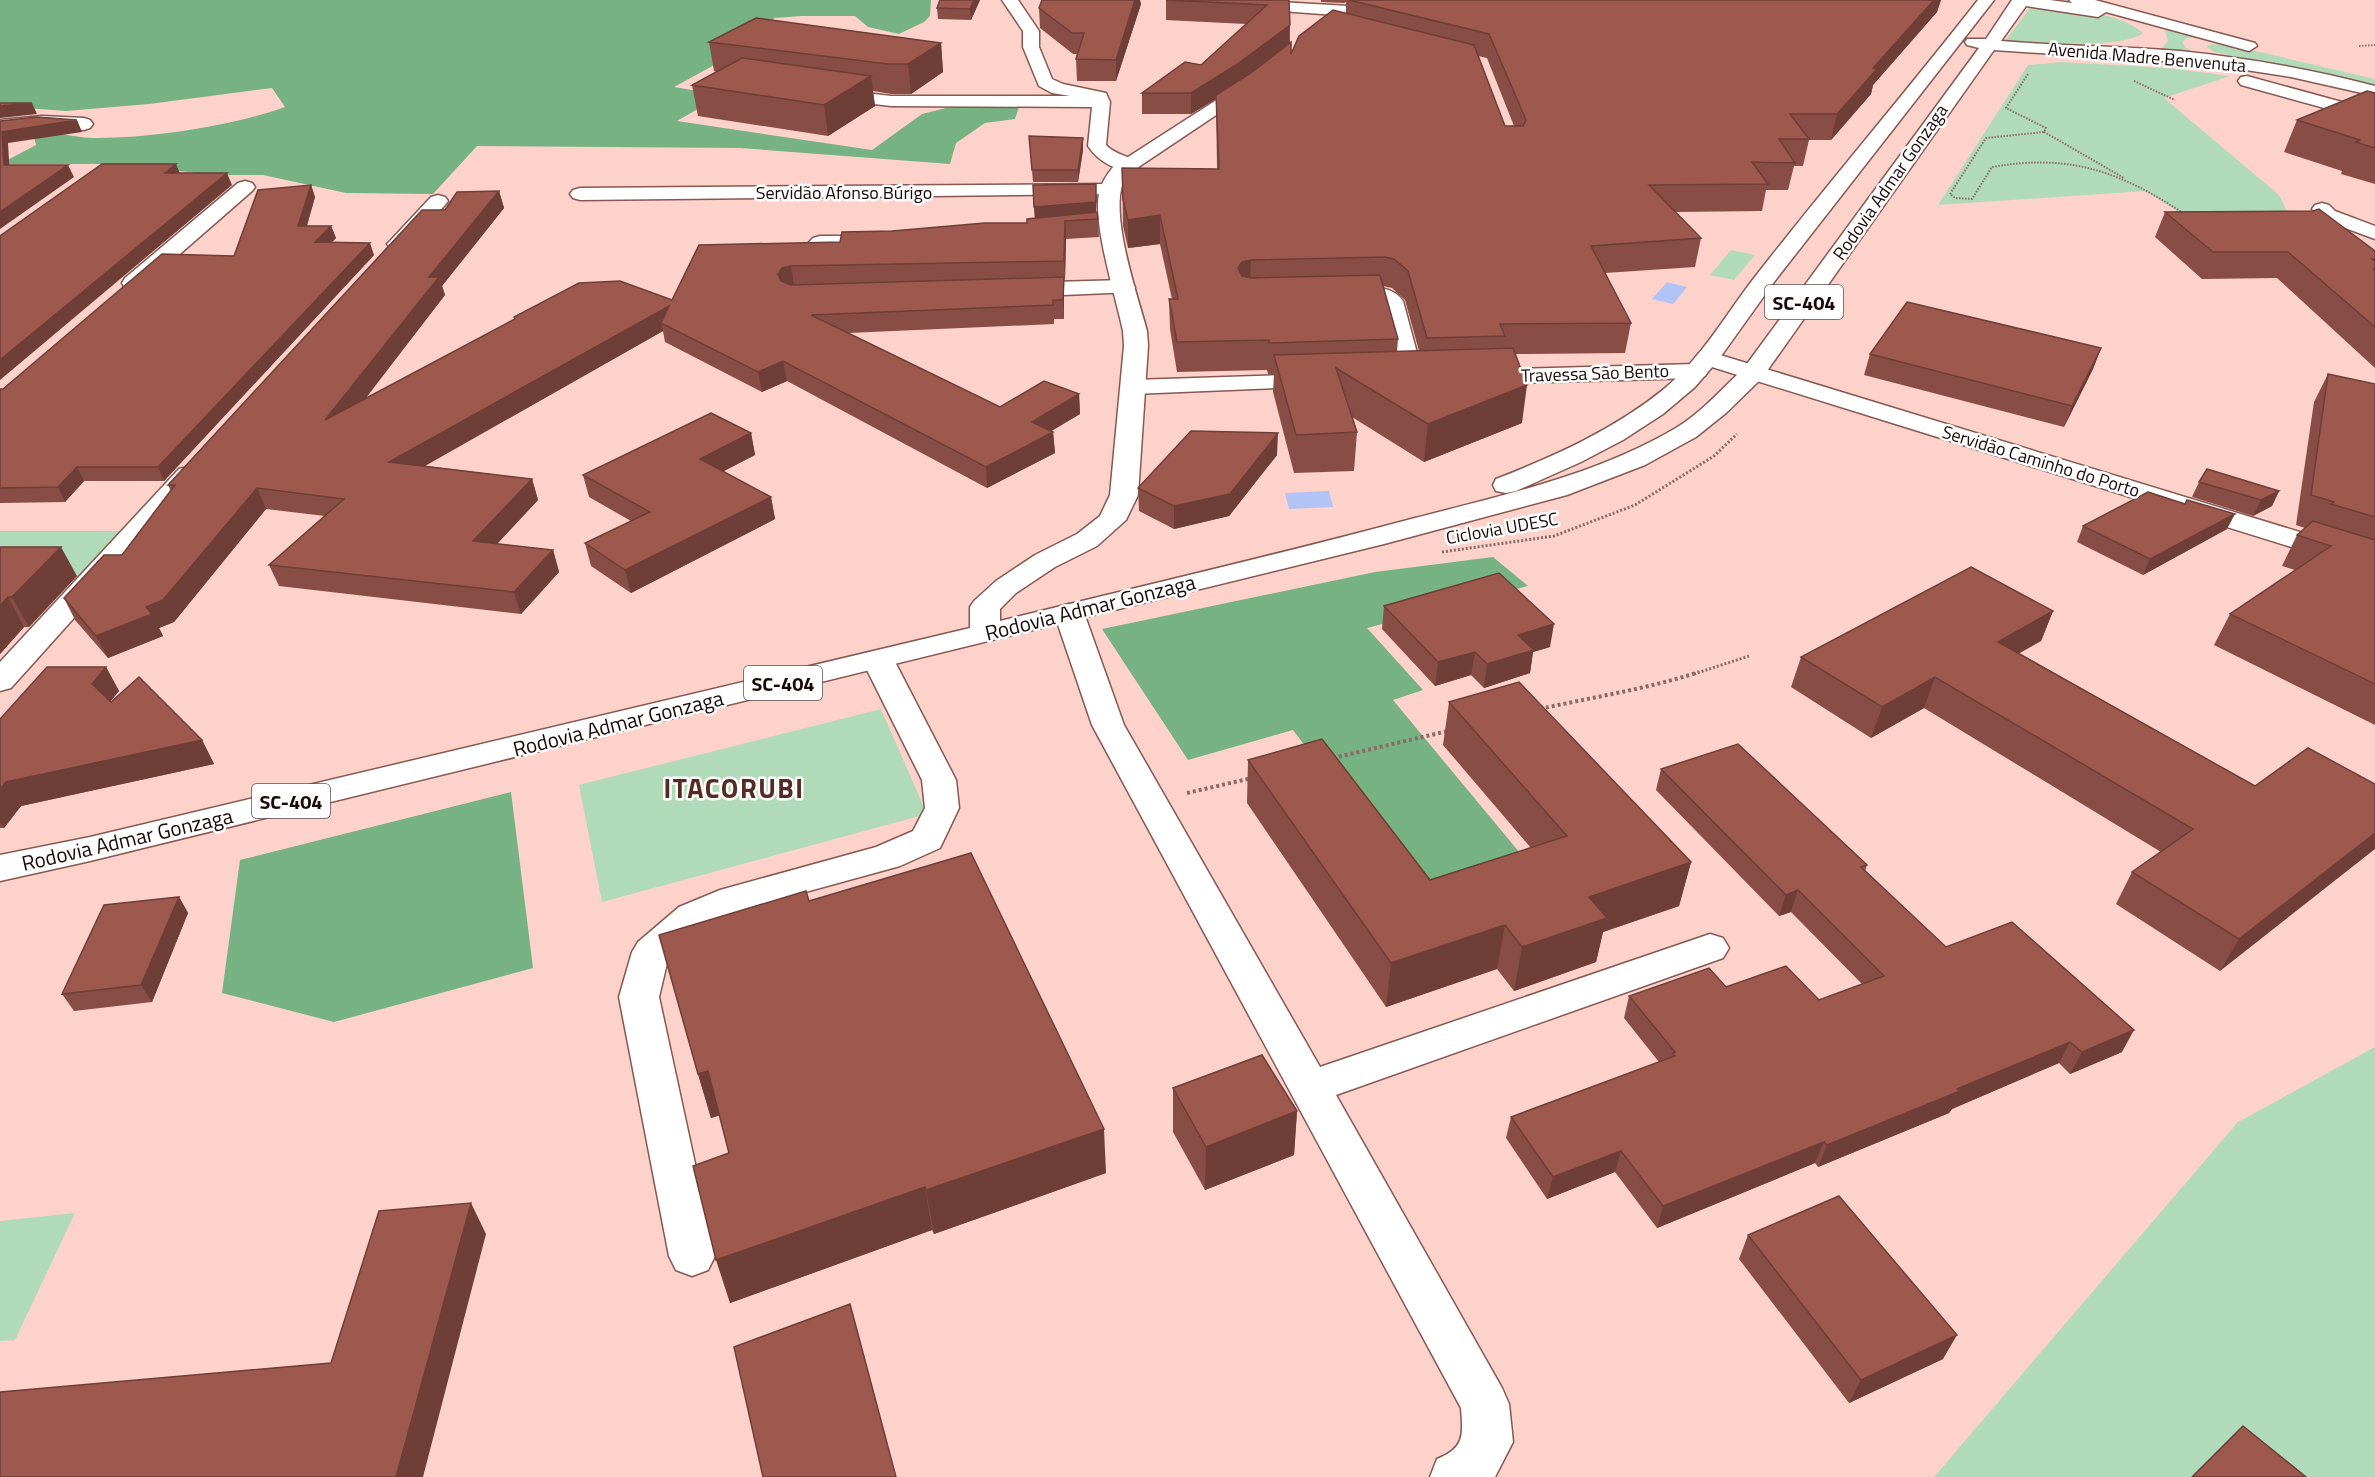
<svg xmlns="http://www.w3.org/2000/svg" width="2375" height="1477" font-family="'Titillium Web',sans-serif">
<rect width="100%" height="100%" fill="#fdd2ca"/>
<path fill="#b1dbb8" d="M2032 5C2068 10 2114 9 2143 33 2125 49 2032 43 2006 40Z
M2165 30 2196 36 2185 39 2183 43 2185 47 2193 52 2162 48 2168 41Z
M2212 44 2230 45 2375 79V86L2215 52 2206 47Z
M2061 62 2167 68 2230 76 2164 98 2279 195 2289 215 2203 228 2146 191 1938 205 2028 65Z
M1731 250 1755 255 1734 280 1710 275Z
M0 531H120L79 576H0Z
M881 709 927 814 602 902 579 785Z
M2375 1047V1477H1934L2238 1122Z
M75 1213 15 1340 0 1341V1221Z"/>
<path fill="#77b283" d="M0 0H931L930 16 924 22 899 34 868 27 855 16H802L774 18 760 40 674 87 722 95 677 121 872 150 922 114 946 108 1021 101 1015 119 985 123 956 143 950 164 740 148 477 146 433 194 346 193 263 175H217L111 164H0L36 145 32 129C52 132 73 137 92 138 147 139 233 126 285 107L272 88 149 104 66 111 0 106Z
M1493 557 1528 586 1367 628 1423 690 1393 700 1534 870 1425 906 1293 730 1188 760 1102 629 1375 572Z
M511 792 533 968 334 1022 222 993 240 860Z"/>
<path fill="#b2c3f6" d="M1667 282 1687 287 1673 304 1652 299Z
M1329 491 1333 507 1289 509 1285 493Z"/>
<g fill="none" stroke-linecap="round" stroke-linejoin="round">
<g stroke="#865851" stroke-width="3">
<path id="minor" d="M1002 0H1018L1039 31V47L1052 79 1063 84 1106 93 1110 102 1106 145C1116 156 1131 155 1140 165L1137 169C1118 174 1098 161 1088 146L1092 107 891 106 831 99 825 98 822 94 825 90 831 89 891 96H1070L1052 93 1039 86 1023 47V31Z
M1245 0 1349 6 1357 11 1349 16 1281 11 1248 3Z
M2247 76 2375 111V122L2241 85 2238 81 2241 77Z
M42 116 84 118 90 120 93 124 90 128 84 130 42 126 0 132V120Z
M245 181 252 183 255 187 252 191 141 288 133 290 125 288 122 283 125 278 238 183Z
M1109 184 1116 186 1119 190 1116 194 580 200 573 198 570 194 573 190 580 188Z
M438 195 445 197 448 201 445 205 405 248 398 250 391 248 387 244 391 240 431 197Z
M2322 203 2329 205 2335 211 2375 226V239L2321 219 2312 209 2315 205Z
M820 236H875L882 238 886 242 882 246 875 248 813 246 809 242 813 238Z
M1124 280 1132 282 1135 287 1132 292 1018 297 1010 295 1007 290 1010 285 1018 283Z
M1341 287C1361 288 1390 282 1403 301L1424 379 1421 384 1412 386 1403 384 1400 379 1381 304 1378 302 1333 299 1330 294 1333 289Z
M1707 351 2375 555V573L1699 363 1695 358 1699 353Z
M1696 364 1705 366 1708 371 1705 376 1696 378 1479 384 1470 382 1467 377 1470 372 1479 370Z
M1317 374 1326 376 1329 381 1326 386 1133 394 1124 392 1121 387 1124 382 1133 380Z
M188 467 197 469 201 475 197 481 11 688 0 691V662L179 469Z
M1069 604 1080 607 1084 613 1124 725 1320 1067 1710 934 1723 938 1729 948 1723 958 1336 1095 1502 1388 1509 1404 1513 1442 1495 1477H1430L1437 1459C1465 1448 1463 1435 1461 1408L1092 725 1054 613 1058 607Z
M878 651 889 653 894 660 956 780 959 808 940 848 900 866 744 909 705 927 668 959 659 997 715 1256 708 1270 692 1276 676 1270 669 1256 619 997 632 952 638 942 679 907 720 890 876 847 913 831 925 808 922 780 862 660 867 653Z"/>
</g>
<g stroke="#865851" stroke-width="3">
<path id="major" d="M1978 0H1994L1774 282 1719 359 1695 387 1663 414 1623 440 1581 462 1516 491 1506 493 1496 491 1493 485 1496 479C1555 456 1615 429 1664 389 1703 357 1727 312 1758 273 1830 181 1906 92 1978 0Z
M2012 0H2050L2072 3 2069 0H2095L2255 43 2257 46 2249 51 2106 12 2098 17 2026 6 2001 41C2061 46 2121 46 2180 51 2246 58 2311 69 2375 86V96L2291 77 2207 64 1994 50 1762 378 1726 413 1696 437 1645 465 1567 495 1384 544 90 861 0 881V855L90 837 970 628V607L974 601 996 581 1035 555 1077 534 1100 516 1110 495 1124 346 1123 331C1116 297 1093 226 1099 194 1101 183 1107 174 1114 166L1246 81H1258L1261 85 1128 174C1104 202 1138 296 1147 331L1148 346 1138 495 1126 520 1097 546 1055 567 1016 593 1000 609V621C1138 587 1277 555 1415 518 1504 495 1596 475 1676 428 1702 412 1723 388 1744 368L1979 48 1967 45 1965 42 1967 39H1986Z"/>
</g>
<path stroke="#896c67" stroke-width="2" stroke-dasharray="1.5 1.5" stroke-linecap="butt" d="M2359 46 2375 45
M2028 74 2006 108 2046 128 2044 132 1986 138 1950 194 1955 198 1972 199 1992 167C2071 153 2121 172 2186 215
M2134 81 2175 100
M2044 132 2124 178"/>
<path stroke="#896c67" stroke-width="3" stroke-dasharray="2 2" stroke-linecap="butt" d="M1442 552 1554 536 1635 505 1714 456 1737 434
M1694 674 1749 656"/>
<path stroke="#896c67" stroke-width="4" stroke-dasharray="3 3" stroke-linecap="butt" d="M1540 709C1593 697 1647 689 1699 672
M1333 758 1448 731
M1187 793 1252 778"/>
<use href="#minor" fill="#fff" fill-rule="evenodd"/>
<use href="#major" fill="#fff" fill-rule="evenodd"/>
</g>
<path fill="#884d44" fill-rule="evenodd" d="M940 0H980L971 20 938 19 937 8Z
M1166 0H1289L1290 43 1291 54 1346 13V2L1344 3 1321 2V0H1941L1937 12 1873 85 1871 94 1831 140H1809L1803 166H1794L1788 190H1766L1762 211 1675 212 1701 238 1695 267 1605 273 1631 323 1625 353 1515 354 1522 423 1424 462 1352 417 1357 432 1354 471 1294 473 1273 392 1274 374H1268L1267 370 1177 372 1170 329 1169 299H1172L1160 244 1128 248 1123 226 1122 168 1217 169 1216 99 1191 114H1142V93L1201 65 1246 24 1166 20ZM1478 56 1487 58 1514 126H1505ZM1383 286 1392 288 1405 300 1419 351 1397 352 1398 339Z
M1141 4 1116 81H1077L1076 59 1077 54H1073L1040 28 1039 8Z
M709 42 941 43 943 72 911 94H891L873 91 875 106 828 136 698 116 692 85 717 72 714 71Z
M2375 93V184L2341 174 2342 171 2284 152 2297 120Z
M1029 136 1083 138V150L1078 182H1033Z
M311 185 315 197 307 226H331L336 238 332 242 374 255 164 481H84L65 502 0 503V389H3L234 256Z
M1033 185 1097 196 1096 212 1098 219 1099 237 1066 239 1065 279H1064V319H1054V324L848 333 1000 407 1079 394 1080 414 1051 431 1053 432 1055 453 987 488 787 381 762 392 665 342 663 331 425 466 532 479 538 500 497 544 553 550 559 572 521 614 279 586 269 565 325 516 266 509 174 622 159 628 163 636 108 658 75 620 64 598 122 555 171 491 168 485 445 210 499 191 504 208 442 286 445 295 364 399 672 300 840 242 892 231 1027 223 1035 218Z
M2165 212 2375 251V368L2277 278 2202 279 2155 237Z
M2101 348 2093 369 2064 427 1864 375 1870 354Z
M2328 374 2375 384V725L2214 645 2230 614 2295 570 2282 566 2297 535 2305 528 2296 525 2314 402Z
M751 433 755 455 723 471 771 497 775 519 631 593 591 566 585 543 631 521 589 497 583 475Z
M1277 455 1229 516 1174 529 1139 511 1138 488Z
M2199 482 2279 491 2272 506 2253 516 2192 497Z
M2083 526 2227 529 2143 575 2077 542Z
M0 547 77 576 29 627H24L0 654Z
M1384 606 1550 647 1533 652 1530 673 1484 688 1471 675 1435 686 1382 629Z
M2053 611 2041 641 2019 653 2255 786 2375 784 2220 971 2116 904 2132 872 2161 852 1924 708 1871 738 1791 687 1801 657Z
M106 667 119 691 110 701 202 740 214 764 21 806 4 828H0V719Z
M1449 702 1691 862 1679 906 1603 932 1596 962 1514 991 1497 969 1386 1007 1247 803 1248 760 1430 880 1531 848 1443 745Z
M1661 769 1867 865 1865 871 1946 947 2122 1052 2070 1074 2059 1063 1952 1109 1949 1113 1818 1167 1815 1163 1657 1228 1615 1172 1547 1199 1506 1138 1511 1117 1659 1062 1624 1018 1629 996 1726 987 1819 1000 1862 984 1791 912 1779 916 1656 790Z
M179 897 188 913 152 1002 74 1011 62 994Z
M809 901 1106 1173 934 1234 932 1230 730 1303 729 1153 720 1115 711 1118 698 1074Z
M1173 1088 1297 1111 1294 1155 1205 1190 1173 1132Z
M1748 1235 1943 1359 1849 1403 1739 1259Z"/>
<path fill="#6f3e37" d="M974 0H980L971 20 970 9Z
M1135 0H1140L1141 4 1116 81V60Z
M1934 0H1941L1937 12 1873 85 1871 94 1831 140 1837 114 1873 68Z
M1290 25 1289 45 1236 86 1191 114V93Z
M941 43 943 72 911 94 908 64Z
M871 76 875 106 828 136 824 105Z
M32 103 37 114 0 118V106Z
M77 120 82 132 8 143 10 178 4 165 2 132Z
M1083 138V150L1078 182V170Z
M176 164 181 176 165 173Z
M68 165 74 177 0 229V212Z
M227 173 232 185 0 380V360Z
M1096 184V215L1035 220 1034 207Z
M311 185 315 197 303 238 298 226Z
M499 191 504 208 442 286 445 295 333 441 325 420 429 277Z
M1160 215V244L1128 248V220Z
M1065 221 1066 239 1065 279 1064 261Z
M331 226 336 238 319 255 315 242Z
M370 243 374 255 164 481 158 467Z
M1251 260 1250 289 1238 268 1242 262Z
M791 266 794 285 781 293 778 274 782 268Z
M1064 277V319L1063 300Z
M669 306 661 323 663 331 396 482 389 462Z
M2101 348 2093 369 2064 427 2072 406Z
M783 361 787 381 762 392 758 372Z
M1527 385 1522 423 1424 462 1428 424Z
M1079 394 1080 414 1033 442 1032 422Z
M1053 432 1055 453 987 488 986 467Z
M751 433 755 455 705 481 700 459Z
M1278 433 1277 455 1229 516 1174 529V506Z
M77 467 84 481 65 502 58 487Z
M532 479 538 500 480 562 473 541Z
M257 488 266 509 174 622 159 628 163 636 108 658 96 636 146 607Z
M2279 491 2272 506 2253 516 2261 500Z
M771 497 775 519 631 593 625 570Z
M2235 514 2227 529 2143 575 2150 559Z
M61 547 77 576 29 627 12 597Z
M553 550 559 572 521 614 514 592Z
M8 597 24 627 0 654V606Z
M2053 611 2041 641 1986 672 1998 642Z
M1554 624 1550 647 1533 652 1530 673 1484 688 1487 664 1518 635Z
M1475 652 1471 675 1435 686 1438 662Z
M106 667 119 691 105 708 92 684Z
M1935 677 1924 708 1871 738 1882 707Z
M202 740 214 764 21 806 4 828 0 822V789L6 782Z
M2375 833V849L2220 971 2239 939Z
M1691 862 1679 906 1603 932 1596 962 1514 991 1522 947 1589 897Z
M1798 890 1791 912 1779 916 1786 895Z
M179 897 188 913 152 1002 141 985Z
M1505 925 1497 969 1386 1007 1391 963Z
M2134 1030 2122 1052 2070 1074 2082 1052Z
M2070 1042 2059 1063 1952 1109 1949 1113 1818 1167 1827 1145 1957 1089Z
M708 1071 721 1115 711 1118 698 1074Z
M1297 1111 1294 1155 1205 1190 1206 1147Z
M1104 1129 1106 1173 934 1234 926 1190Z
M1824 1142 1815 1163 1657 1228 1663 1206Z
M1621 1151 1615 1172 1547 1199 1553 1177Z
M925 1187 932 1230 730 1303 716 1260Z
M471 1203 486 1234 423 1477H396Z
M1957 1335 1943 1359 1849 1403 1861 1380Z"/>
<path fill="#9e594f" stroke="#6f3e37" stroke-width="1.5" d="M940 0H974L970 9 937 8Z
M1042 0H1135L1116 60 1076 59 1084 33H1072L1039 8Z
M1166 0H1289L1290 25 1236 65 1191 93H1142L1185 62 1201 65 1267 5Z
M1349 0H1934L1873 68 1877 69 1837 114H1790L1809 139H1779L1795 163 1752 162 1768 184 1649 185 1701 238 1591 246 1631 323 1500 324 1505 336 1427 338 1408 271 1394 259 1385 257 1251 260 1242 262 1238 268 1242 276 1251 278 1380 275 1398 339 1269 343V340L1177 342 1169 299H1178L1160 215 1128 220 1123 199 1122 168 1219 169 1216 95 1251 73 1291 42V54L1299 36 1333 10 1474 45 1505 126H1523L1526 120 1489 34Z
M756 18 941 43 908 64H888L709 42Z
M742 58 871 76 824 105 692 85Z
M2367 91 2375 93V148L2356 142 2360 140 2297 120Z
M0 103H32L0 106Z
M37 117 77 120 2 132 4 165H68L0 212V121Z
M1029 136 1083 138 1078 170H1032Z
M102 164H176L165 173H227L0 360V236Z
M1096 184V202L1034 207 1033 185Z
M311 185 298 226H331L315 242 370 243 158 467H77L58 487 0 488V389H3L162 254 234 256 258 190Z
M499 191 429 277H439L325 420 515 319 514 317 579 283 620 281 672 300 699 245 840 242 842 232 892 231 985 223H1027V219L1097 212 1098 219 1065 221 1064 261 791 266 782 268 778 274 781 281 791 285 1064 277 1063 300H1053V305L811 315 1000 407 1044 381 1079 394 1032 422 1053 432 986 467 783 361 758 372 661 323 669 306 389 462 532 479 473 541 553 550 514 592 269 565 344 499 257 488 163 600 146 607 152 614 96 636 64 598 104 555H122L175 485H168L422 210H445L457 192Z
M2319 209 2375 251V259H2372L2375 261V269H2374L2375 270V327L2288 252H2213L2165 212 2313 211Z
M1907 302 2101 348 2072 406 1870 354Z
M1513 348 1527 385 1428 424 1336 368 1357 432 1296 435 1274 355Z
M2328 374 2375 384V517L2331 504 2334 502 2311 495Z
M711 413 751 433 700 459 771 497 625 570 585 543 650 512 583 475Z
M1191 431 1278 433 1230 494 1174 506 1138 488Z
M2207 469 2279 491 2261 500 2199 482Z
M2148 492 2185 504 2187 500 2235 514 2150 559 2083 526Z
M2313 521 2375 540V684L2230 614 2331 546 2297 535Z
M0 547H61L12 597H8L0 606Z
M1971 567 2053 611 1998 642 2255 786 2308 748 2375 784V833L2239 939 2132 872 2193 829 1935 677 1882 707 1801 657Z
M1499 573 1554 624 1518 635 1534 650 1487 664 1475 652 1438 662 1384 606Z
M47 667H106L92 684 111 702 139 677 202 740 6 782 0 789V719Z
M1519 682 1691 862 1589 897 1607 918 1522 947 1505 925 1391 963 1248 760 1322 739 1430 880 1567 836 1449 702Z
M1738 744 1867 865 1861 867 1946 947 2012 922 2134 1030 2082 1052 2070 1042 1957 1089 1960 1091 1827 1145 1824 1142 1663 1206 1621 1151 1553 1177 1511 1117 1675 1056 1673 1053 1675 1052 1629 996 1709 968 1726 987 1786 966 1819 1000 1884 976 1798 890 1786 895 1661 769Z
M971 853 1104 1129 926 1190 925 1187 716 1260 693 1166 729 1153 708 1071 698 1074 659 935 806 891 809 901Z
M179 897 141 985 62 994 104 905Z
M1262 1055 1297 1111 1206 1147 1173 1088Z
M1839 1196 1957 1335 1861 1380 1748 1235Z
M471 1203 396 1477H0V1392L331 1363 379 1211Z
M850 1304 896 1477H763L734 1347Z
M2243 1426 2306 1477H2192Z"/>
<g text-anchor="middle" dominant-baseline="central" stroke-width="5" stroke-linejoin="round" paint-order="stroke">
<g font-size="18" fill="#1a0907" stroke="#fefefe">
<text transform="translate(2147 57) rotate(5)">Avenida Madre Benvenuta</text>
<text transform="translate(1890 182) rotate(-55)">Rodovia Admar Gonzaga</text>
<text x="844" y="192">Servidão Afonso Búrigo</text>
<text transform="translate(1595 373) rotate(-2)">Travessa São Bento</text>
<text transform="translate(2041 461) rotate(17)">Servidão Caminho do Porto</text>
<text transform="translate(1502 528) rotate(-10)">Ciclovia UDESC</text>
</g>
<g fill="#fefefe" stroke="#5e5251" stroke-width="1.5">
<rect x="1765" y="285" width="78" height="34" rx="4.5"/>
<rect x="744" y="666" width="78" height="34" rx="4.5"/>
<rect x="252" y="784" width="78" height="34" rx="4.5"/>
</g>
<g font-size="20" font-weight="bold" fill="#1a0907">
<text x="1804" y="302">SC-404</text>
<text x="783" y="683">SC-404</text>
<text x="291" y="801">SC-404</text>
</g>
<g font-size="21" fill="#1a0907" stroke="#fefefe">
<text transform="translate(1090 607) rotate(-14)">Rodovia Admar Gonzaga</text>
<text transform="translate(618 723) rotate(-14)">Rodovia Admar Gonzaga</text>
<text transform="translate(127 839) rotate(-13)">Rodovia Admar Gonzaga</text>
</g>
<g font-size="27" font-weight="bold" letter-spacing="1.5" fill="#532a24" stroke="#fefefe">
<text x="734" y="787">ITACORUBI</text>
</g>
</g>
</svg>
